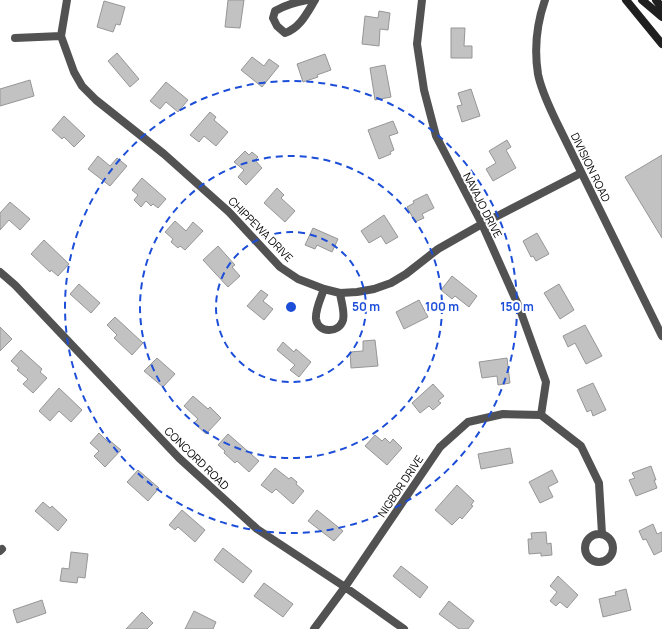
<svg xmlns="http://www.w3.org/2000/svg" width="662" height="629" font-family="Manrope,sans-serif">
<rect width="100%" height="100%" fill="#fff"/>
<path fill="#c2c2c2" stroke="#969696" d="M228 0H244L240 28 225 27Z
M104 1 125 7 120 25 116 24 113 32 97 27Z
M379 11 390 13 388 30 380 29 379 46 362 44 365 16 378 18Z
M451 28H465L464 46H472V58H451Z
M117 53 139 79 130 87 108 61Z
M325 54 331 70 317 75 318 77 303 82 297 64Z
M252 57 264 66 269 59 279 66 262 87 241 70Z
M385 65 391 97 375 100 370 68Z
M30 80 34 96 0 106V89Z
M166 82 188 100 178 112 166 102 160 109 150 101Z
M471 89 480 116 462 122 457 106 462 105 458 93Z
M210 112 216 117 214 120 228 132 216 146 204 136 199 142 190 135Z
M64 116 85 136 74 147 64 137 62 139 52 130Z
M393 121 398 133 389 136 394 150 390 152 391 154 379 159 368 130Z
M507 140 511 147 506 150 516 168 493 181 486 169 496 163 489 151Z
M245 151 249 155 252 152 258 157 255 160 262 168 246 185 238 177 244 170 234 162Z
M662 155V238L625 177Z
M98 156 110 166 117 158 127 166 110 186 88 169Z
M142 178 166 199 158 208 153 204 151 206 146 201 141 207 134 200 138 195 132 190Z
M277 188 284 195 281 198 295 211 285 222 264 203Z
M427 194 434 208 422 214 424 218 415 222 407 207 414 203 413 201Z
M10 202 30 219 20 230 9 220 0 230V213Z
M384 215 398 237 386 244 381 236 369 243 361 231Z
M175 221 186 231 193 222 203 231 185 250 180 246 178 248 171 242 173 239 165 232Z
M313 228 338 239 332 252 317 245 315 249 305 245Z
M537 233 549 254 536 261 533 256 531 257 523 241Z
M44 240 69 264 58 276 51 270 50 272 31 254Z
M218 246 235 265 232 267 240 276 228 287 203 260Z
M452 276 477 296 469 307 455 296 452 299 441 290Z
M79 284 100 303 91 313 70 294Z
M559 284 574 310 560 319 544 293Z
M261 290 268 295 263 301 273 309 264 320 247 306Z
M419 300 428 317 404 329 396 312Z
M115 317 143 343 132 355 114 338 117 335 107 325Z
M585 325 602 356 586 364 575 343 568 347 563 336Z
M0 327 12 339 0 351Z
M375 340 378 366 351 368 350 352 363 351V341Z
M283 342 294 352 296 349 311 362 299 377 290 370 295 365 277 350Z
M21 350 42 369 40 372 47 378 33 393 23 384 28 379 17 370 19 368 11 361Z
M157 358 175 374 163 387 144 371Z
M507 358 510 383 498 385 497 376 482 378 479 362Z
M593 383 606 410 593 416 591 410 587 412 577 390Z
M433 384 444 396 438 401 441 403 433 410 429 406 420 413 412 403Z
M59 388 82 410 71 422 59 411 50 421 39 411Z
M193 396 208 409 210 407 221 418 206 434 194 423 198 419 184 406Z
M99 433 108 442 109 440 121 450 105 467 94 456 99 451 90 443Z
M228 434 259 461 249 472 237 461 235 463 224 453 225 451 218 445Z
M375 435 382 441 385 438 390 443 393 439 402 448 387 465 365 446Z
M510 448 513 463 481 469 478 454Z
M651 466 656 480H654L657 488 636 496 629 480 635 478 632 473Z
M275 468 289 479 291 477 297 482 296 484 304 491 293 504 276 489 272 493 261 485Z
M138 470 159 488 148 501 127 482Z
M552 470 558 482 548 487 553 497 540 503 529 482Z
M457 485 474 501 471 505 473 506 462 519 460 517 452 525 435 510Z
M43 502 50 508 52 506 67 520 58 531 35 511Z
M182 510 205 530 195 542 178 527 175 530 169 525Z
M317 510 343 531 334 541 308 521Z
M653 524 657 534 662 532V551L654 555 646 539 643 540 639 531Z
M546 532 547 544 551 543 552 555 541 556V553L529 554 528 539H532L531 533Z
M223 548 252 571 243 583 214 560Z
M71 552 88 554 85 578 78 577 77 583 60 581 62 568 69 569Z
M401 566 428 587 420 598 393 576Z
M558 576 578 595 567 608 560 602 556 606 550 601 557 592 550 586Z
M264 583 293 604 283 617 254 596Z
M626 589 631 610 603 617 599 599 616 595 615 592Z
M42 600 46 613 17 623 13 610Z
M449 601 474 621 468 629H459L439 614Z
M194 611 216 622 213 629H185Z
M142 612 153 623 147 629H126Z"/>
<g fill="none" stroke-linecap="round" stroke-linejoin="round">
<path stroke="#525252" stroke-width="8" d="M67 0 61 36 74 72 82 86 96 100 164 154 229 212 280 267 298 279 324 289 340 293 357 292 374 289 391 283 406 274 438 249 482 224 581 173
M307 0C296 2 285 5 275 11L273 18 277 26 285 33C300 28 307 13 315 0
M422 0 417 44 424 90 436 136 482 224 519 307 546 382 541 415
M15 38 61 36
M0 272 15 285 179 458 257 529 345 587 404 629
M324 289C321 298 315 310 316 319 318 333 339 334 343 320 345 312 341 301 340 293
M541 415 581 446 599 483 602 534
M585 548a14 14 0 1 1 28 0a14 14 0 1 1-28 0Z
M0 551 2 549
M314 629 345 587 440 447 468 422 503 414 541 415"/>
<path stroke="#525252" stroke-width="8" d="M545 0C537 23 534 49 538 74 541 90 549 106 556 121L662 336"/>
<path stroke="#1f1f1f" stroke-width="8" d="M626 0 662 44
M642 0 662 17
M656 0 662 8"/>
</g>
<g fill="none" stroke="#1d4ed8" stroke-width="2" stroke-dasharray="7 5">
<circle cx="291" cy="307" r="75"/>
<circle cx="291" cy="307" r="151"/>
<circle cx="291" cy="307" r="226"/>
</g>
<g text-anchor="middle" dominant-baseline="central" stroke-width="4" stroke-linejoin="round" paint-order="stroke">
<g font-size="11" fill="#000" stroke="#fff">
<text transform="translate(591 167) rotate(64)">DIVISION ROAD</text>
<text transform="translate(483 205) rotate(63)">NAVAJO DRIVE</text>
<text transform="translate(261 229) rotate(45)">CHIPPEWA DRIVE</text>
<text transform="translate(197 458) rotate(44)">CONCORD ROAD</text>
<text transform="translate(400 486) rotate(-56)">NIGBOR DRIVE</text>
</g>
</g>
<circle cx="291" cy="307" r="6" fill="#1d4ed8" stroke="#fff" stroke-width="2"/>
<g font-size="12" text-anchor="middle" font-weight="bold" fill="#1d4ed8" stroke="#fff" stroke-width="4" stroke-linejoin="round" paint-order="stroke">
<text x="366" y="311">50 m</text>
<text x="442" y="311">100 m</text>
<text x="517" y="311">150 m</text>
</g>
</svg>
